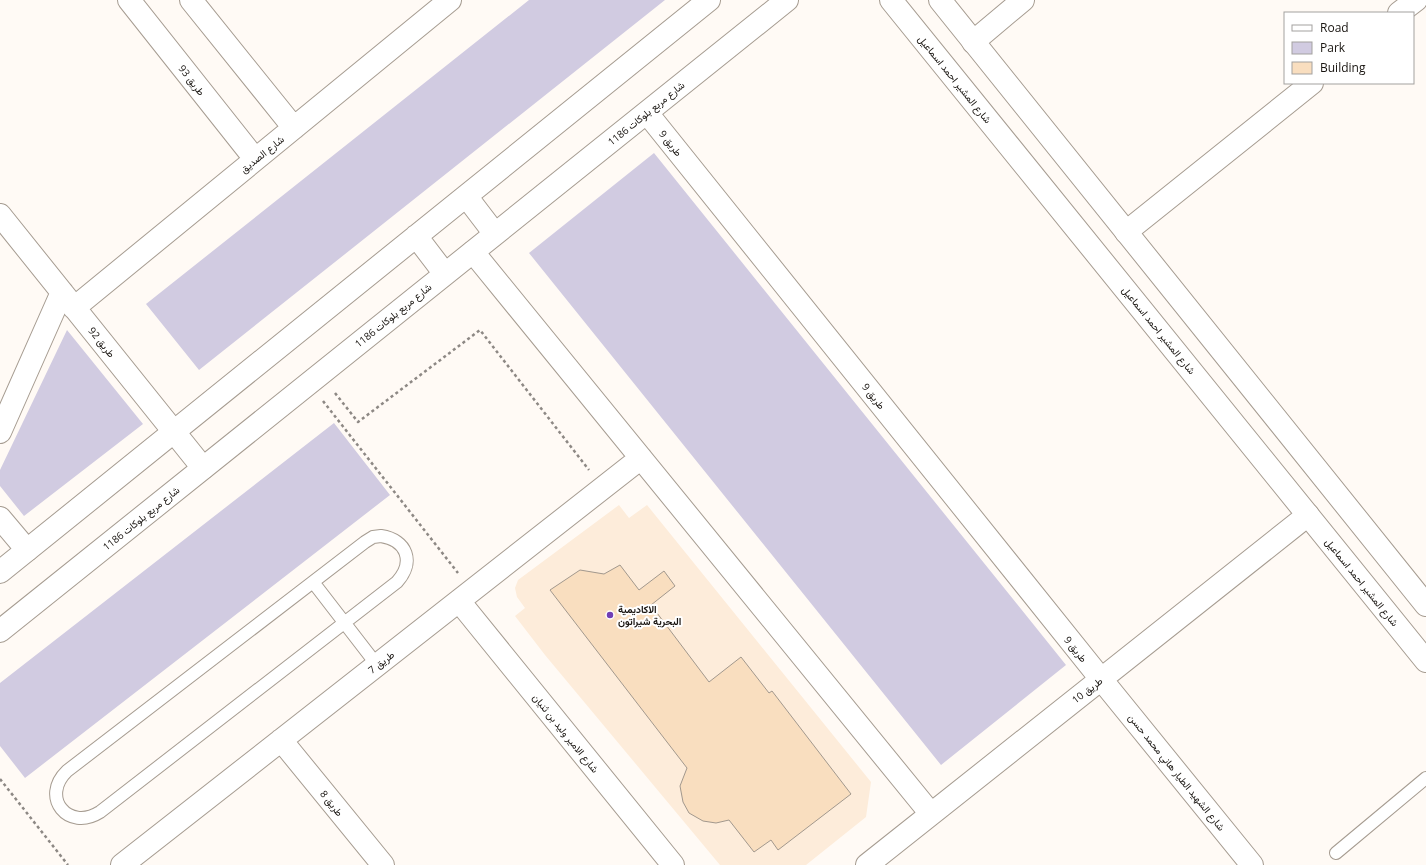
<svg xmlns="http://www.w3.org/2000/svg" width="1426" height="865" font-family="'Open Sans',Vazirmatn,sans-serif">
<rect width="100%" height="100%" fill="#fffaf5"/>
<path fill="#fdecda" d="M619 505 629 518 647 505 871 782 866 817 806 865H720L545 655 515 616 525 608 517 597 515 588 518 580Z"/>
<path fill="#d1cbe1" d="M529 0H665L199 370 146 304Z
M654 153 1066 665 941 765 529 253Z
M67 330 143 424 24 516 0 486V470Z
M334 423 390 495 25 778 0 746V683Z"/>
<path fill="#f9debf" stroke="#a2988d" d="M620 565 639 590 664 571 675 586 651 605 709 682 741 657 769 693 772 691 851 794 778 850 771 840 754 852 729 820 716 823 703 821 689 813 683 802 680 786 687 768 550 590 580 570 604 574Z"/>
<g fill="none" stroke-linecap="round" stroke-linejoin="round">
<g stroke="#a69c91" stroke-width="14">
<path id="lane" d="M381 536C407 540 415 562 397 582L100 812C68 832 40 797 67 771L365 542 373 537Z
M313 582 377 665
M1336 853 1426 778"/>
</g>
<g stroke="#a69c91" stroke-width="24">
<path id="street" d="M129 0 255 159
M191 0 294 128
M1399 13 1416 0
M973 42 1023 0
M647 113 1101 679 1252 865
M0 215 203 468
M1126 232 1312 83
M473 252 931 814
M74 308 450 0
M0 432 62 292
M0 518 27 550
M459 601 673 865
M281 740 383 865
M122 865 641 458
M867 865 1308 515"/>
</g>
<g stroke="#a69c91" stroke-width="24">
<path id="secondary" d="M891 0 1426 661
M940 0 1426 605
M466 196 495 234
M416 236 445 274
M0 572 709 0
M0 631 787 0"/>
</g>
<path stroke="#8d8884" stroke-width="2.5" stroke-dasharray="3 3" stroke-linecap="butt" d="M335 393 358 422 480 330 589 470
M323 401 458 573
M0 779 68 865"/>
<use href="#lane" stroke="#fff" stroke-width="12"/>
<use href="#street" stroke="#fff" stroke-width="22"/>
<use href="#secondary" stroke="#fff" stroke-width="22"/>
</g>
<circle fill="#703eb5" stroke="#fff" stroke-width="1.5" cx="610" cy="615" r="4"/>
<g text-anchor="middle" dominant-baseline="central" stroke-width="4" stroke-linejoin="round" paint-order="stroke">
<g font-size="10" fill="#181410" stroke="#fff">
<text transform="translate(955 79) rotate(51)">شارع المشير احمد اسماعيل</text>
<text transform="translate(192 80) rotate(52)">طريق 93</text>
<text transform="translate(646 113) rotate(-39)">شارع مربع بلوكات 1186</text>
<text transform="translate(671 143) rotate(51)">طريق 9</text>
<text transform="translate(262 154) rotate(-39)">شارع الصديق</text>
<text transform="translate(393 315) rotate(-39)">شارع مربع بلوكات 1186</text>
<text transform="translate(1159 330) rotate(51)">شارع المشير احمد اسماعيل</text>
<text transform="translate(102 342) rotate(51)">طريق 92</text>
<text transform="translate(874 396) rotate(51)">طريق 9</text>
<text transform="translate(141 518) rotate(-39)">شارع مربع بلوكات 1186</text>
<text transform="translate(1362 582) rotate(51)">شارع المشير احمد اسماعيل</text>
<text transform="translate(1076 649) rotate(51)">طريق 9</text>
<text transform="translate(381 662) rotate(-38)">طريق 7</text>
<text transform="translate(1087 690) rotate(-38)">طريق 10</text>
<text transform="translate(566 733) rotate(51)">شارع الامير وليد بن ثنيان</text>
<text transform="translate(1177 772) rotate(51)">شارع الشهيد الطيار هاني محمد حسن</text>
<text transform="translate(332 803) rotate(51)">طريق 8</text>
</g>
<g font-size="10" font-weight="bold" fill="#181410" stroke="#fff" text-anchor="start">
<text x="618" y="609">الاكاديمية<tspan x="618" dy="12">البحرية شيراتون</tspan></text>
</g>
</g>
<rect x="1284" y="12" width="130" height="72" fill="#ffffff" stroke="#a3a19f"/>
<rect x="1292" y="25" width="20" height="6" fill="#ffffff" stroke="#a3a19f"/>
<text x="1320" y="32" font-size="12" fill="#181410">Road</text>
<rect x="1292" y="42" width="20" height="12" fill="#d1cbe1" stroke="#a3a19f"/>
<text x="1320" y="52" font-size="12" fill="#181410">Park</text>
<rect x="1292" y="62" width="20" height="12" fill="#f9debf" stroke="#a3a19f"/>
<text x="1320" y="72" font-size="12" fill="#181410">Building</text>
</svg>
